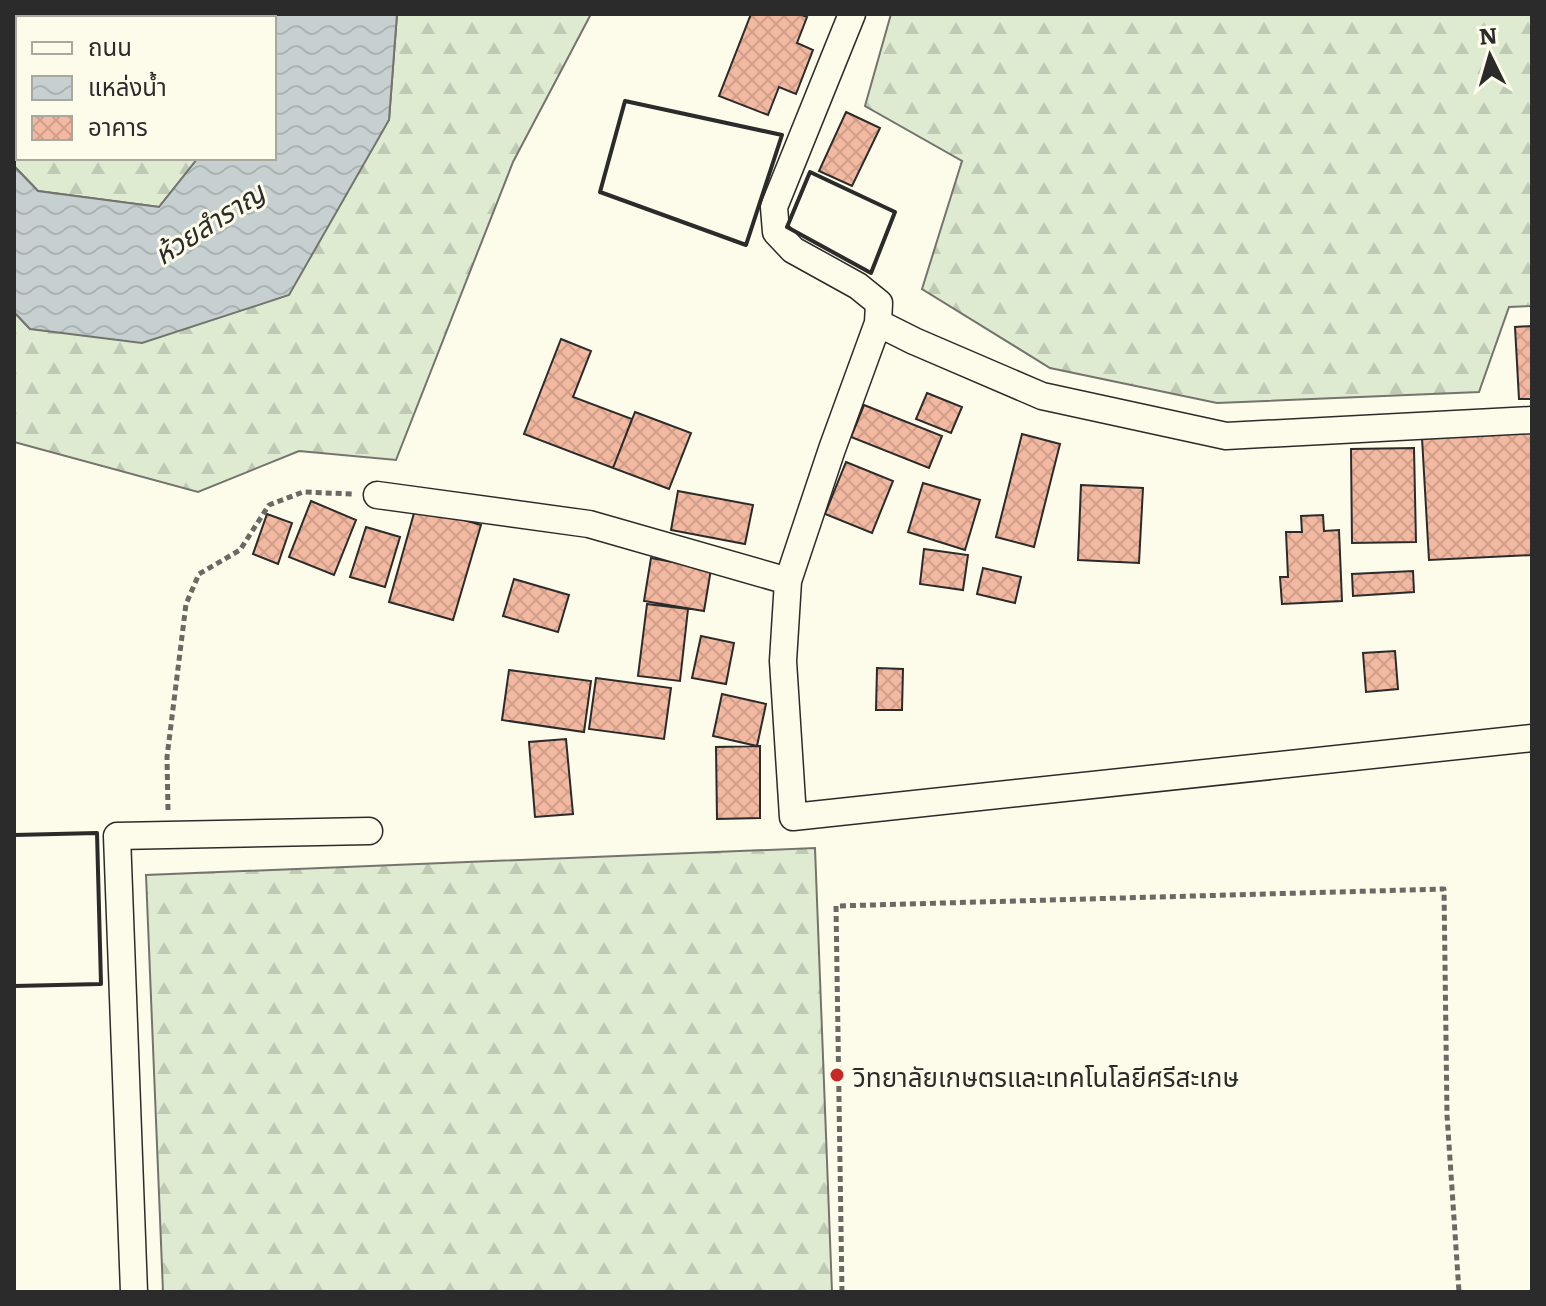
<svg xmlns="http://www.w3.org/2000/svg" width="1546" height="1306" font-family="Literata,'Noto Sans Thai',serif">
<defs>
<pattern id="forest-firs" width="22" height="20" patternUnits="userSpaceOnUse" patternTransform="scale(2)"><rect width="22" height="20" fill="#deebd1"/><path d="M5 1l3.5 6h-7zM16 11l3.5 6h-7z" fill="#bfcab4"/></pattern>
<pattern id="water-waves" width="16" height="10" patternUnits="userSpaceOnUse" patternTransform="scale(2)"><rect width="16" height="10" fill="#c7d0d0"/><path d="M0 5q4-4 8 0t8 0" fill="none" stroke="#abb3b3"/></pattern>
<pattern id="building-cross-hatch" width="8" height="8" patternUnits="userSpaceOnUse" patternTransform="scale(2)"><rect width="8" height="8" fill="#f2b8a0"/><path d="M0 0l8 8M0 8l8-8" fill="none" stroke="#d09e8a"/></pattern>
</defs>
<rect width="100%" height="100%" fill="#fdfbea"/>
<path fill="url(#forest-firs)" stroke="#74746e" stroke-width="2" d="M14 14H233V18H18V158H198L159 207 38 191 14 166Z
M397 14H591L513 162 396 460 299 451 198 492 14 442V312L30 329 389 120Z
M891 14H1532V306L1509 307 1479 392 1217 403 1050 368 922 289 962 161 865 106Z
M815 848 832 1292H163L146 875Z"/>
<path fill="url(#water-waves)" stroke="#74746e" stroke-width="2" d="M233 14H397L389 120 289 295 142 343 30 329 14 312V166L38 191 159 207 198 158H274V18H233Z"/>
<path fill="url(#building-cross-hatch)" stroke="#2b2b2b" stroke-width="2" d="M751 14H799L807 17 797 43 813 50 796 94 779 87 768 115 719 96Z
M846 112 880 128 852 186 819 171Z
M1532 326V399H1519L1515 327Z
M561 339 591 351 573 397 632 419 613 468 524 434Z
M927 393 962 407 951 433 916 419Z
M864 405 942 436 929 468 851 437Z
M635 412 691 433 669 489 613 468Z
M1532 432V555L1429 560 1422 438Z
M1022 434 1060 444 1034 547 996 537Z
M1414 448 1416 542 1352 543 1351 449Z
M846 462 893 481 872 533 825 514Z
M923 483 980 500 965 550 908 532Z
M1081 485 1143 488 1139 563 1078 560Z
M678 491 753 505 745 544 671 530Z
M311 501 356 520 334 575 289 557Z
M416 506 481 525 453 620 389 602Z
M267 514 292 523 278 564 253 554Z
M1323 515 1324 531 1339 530 1342 601 1282 604 1280 577H1288L1286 532H1302L1301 516Z
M366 527 400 537 385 587 350 577Z
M924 549 968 555 963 590 920 584Z
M651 558 711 569 704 611 644 601Z
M983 568 1021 577 1015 603 977 594Z
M1413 571 1414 592 1353 596 1352 574Z
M514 579 569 595 558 632 503 616Z
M647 604 688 609 680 681 638 676Z
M701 636 734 643 726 684 692 678Z
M1395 651 1398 689 1366 692 1363 653Z
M877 668 903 669 902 710H876Z
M509 670 591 681 584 732 502 720Z
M596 678 671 688 664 739 589 729Z
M722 694 766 704 757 746 713 736Z
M566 739 573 814 535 817 529 742Z
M760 746V818L717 819 716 747Z"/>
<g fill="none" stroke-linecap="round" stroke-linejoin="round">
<g stroke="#2b2b2b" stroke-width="29">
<path id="minor" d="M852 14 774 207 776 232 793 250 858 286 879 303 878 323 832 449 788 581 783 661 793 817 1532 738
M878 323 914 341 1042 396 1226 436 1532 420
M377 495 589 524 788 581
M134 1292 117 836 369 831"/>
</g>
<path stroke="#6a6964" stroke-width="5" stroke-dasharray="6 4" stroke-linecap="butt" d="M168 810 167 757 186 604 199 574 240 550 269 505 303 492 352 494
M842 1292 836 906 1444 889 1447 1115 1459 1292"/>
<use href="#minor" stroke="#fdfbea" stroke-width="26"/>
<path stroke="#2b2b2b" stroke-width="4" d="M625 101 782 135 746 245 600 192Z
M810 172 895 212 871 273 787 227Z
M14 835 97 833 101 984 14 986"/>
</g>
<circle fill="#c62828" stroke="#fdfbea" stroke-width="3" cx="837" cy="1075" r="8"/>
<g text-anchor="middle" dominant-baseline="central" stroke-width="6" stroke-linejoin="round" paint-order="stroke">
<g font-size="26" fill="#2b2b2b" stroke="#fdfbea" text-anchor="start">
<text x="853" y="1075">วิทยาลัยเกษตรและเทคโนโลยีศรีสะเกษ</text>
</g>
<g font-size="28" font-style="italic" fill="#2b2b2b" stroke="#fdfbea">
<text transform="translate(208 222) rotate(-33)">ห้วยสำราญ</text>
</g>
</g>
<rect width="1546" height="1306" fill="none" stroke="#2b2b2b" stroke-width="32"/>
<rect x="16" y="16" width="260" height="144" fill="#fdfbea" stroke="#a9a89e" stroke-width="2"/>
<rect x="32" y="42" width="40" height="12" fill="#fdfbea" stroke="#a9a89e" stroke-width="2"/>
<text x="88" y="56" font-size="24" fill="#2b2b2b">ถนน</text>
<rect x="32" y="76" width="40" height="24" fill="url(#water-waves)" stroke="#a9a89e" stroke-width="2"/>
<text x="88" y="96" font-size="24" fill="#2b2b2b">แหล่งน้ำ</text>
<rect x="32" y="116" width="40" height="24" fill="url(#building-cross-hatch)" stroke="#a9a89e" stroke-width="2"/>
<text x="88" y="136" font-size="24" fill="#2b2b2b">อาคาร</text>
<g transform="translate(1490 56) rotate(355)" stroke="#fdfbea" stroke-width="6" paint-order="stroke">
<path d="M0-6L14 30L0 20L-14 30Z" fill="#2b2b2b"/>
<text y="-12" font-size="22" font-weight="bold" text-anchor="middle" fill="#2b2b2b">N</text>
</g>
</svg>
